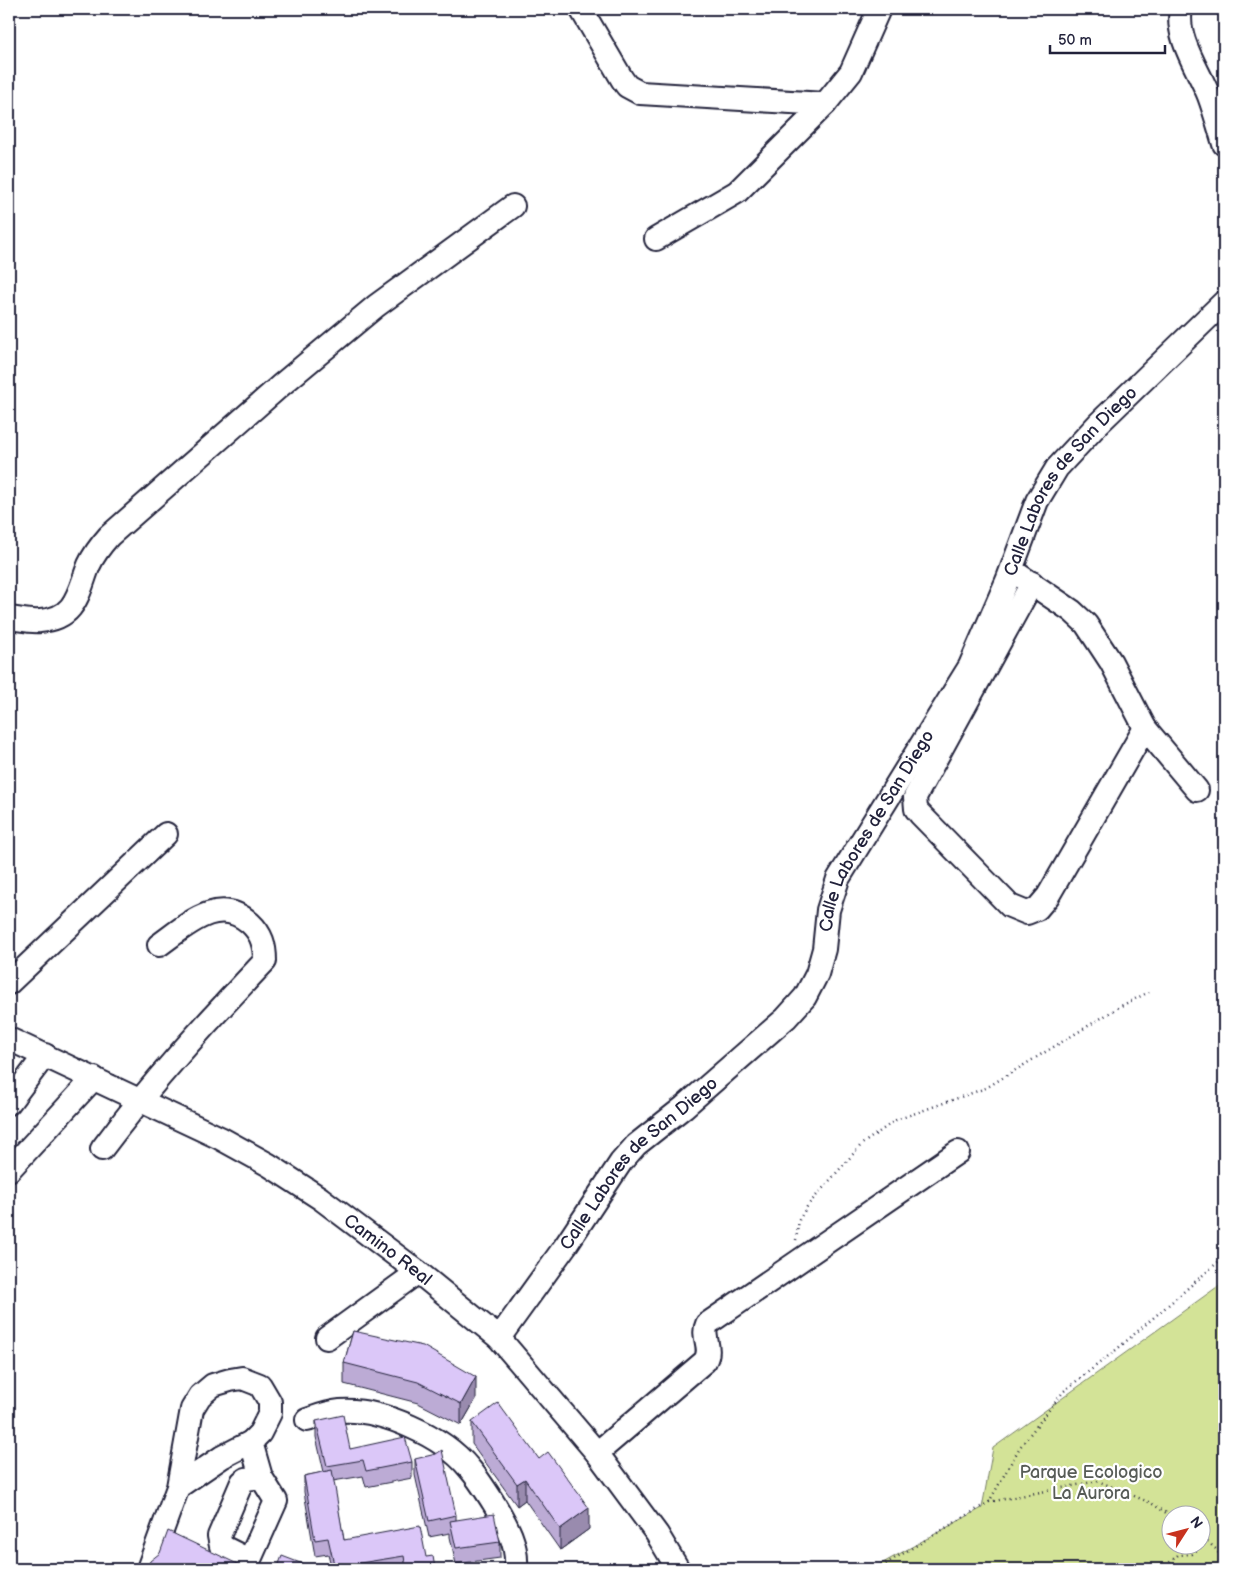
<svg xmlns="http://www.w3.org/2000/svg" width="1233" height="1578" font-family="'Balsamiq Sans',sans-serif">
<rect width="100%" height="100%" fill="#fff"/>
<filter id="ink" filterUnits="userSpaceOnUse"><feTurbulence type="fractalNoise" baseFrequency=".02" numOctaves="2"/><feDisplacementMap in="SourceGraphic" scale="10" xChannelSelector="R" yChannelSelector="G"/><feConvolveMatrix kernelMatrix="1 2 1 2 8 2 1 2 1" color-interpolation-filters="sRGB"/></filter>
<g filter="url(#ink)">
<path fill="#d3e397" stroke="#7a8269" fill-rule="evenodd" d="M1224 1282V1569H872L982 1508 993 1448ZM1170 1516H1200V1546H1170Z"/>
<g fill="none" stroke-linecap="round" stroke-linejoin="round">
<g stroke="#22223b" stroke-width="26">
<g id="minor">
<path d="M581 9 622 79 627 86 640 93 825 104"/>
<path d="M1181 9C1175 38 1199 70 1209 96 1215 112 1219 128 1224 144"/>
<path d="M656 239 737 192 825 104 851 72 879 9"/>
<path d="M1019 575 1072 611 1086 624 1111 662 1145 728 1197 790"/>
<path d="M1032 583 915 797 916 809 920 814 1010 906 1027 913 1037 909 1048 896 1145 728"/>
<path d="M9 618C19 619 30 622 40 621 76 619 78 593 89 565 94 554 101 545 109 536L280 386 376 306 513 206"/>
<path d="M9 983 166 834"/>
<path id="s1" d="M9 1039 220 1138 269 1165 320 1198 418 1272 499 1338 597 1453 657 1534 678 1569"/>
<path d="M9 1103 45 1055"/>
<path d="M102 1149C152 1082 208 1021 265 961 265 946 262 934 250 923 218 894 186 926 159 945"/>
<path d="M9 1170 94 1078"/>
<path d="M327 1338 418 1272"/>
<path id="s2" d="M499 1338 566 1245 621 1162 636 1145 684 1107 786 1018 805 997 817 974 824 949 828 910 838 879 970 666 1007 581 1037 501 1057 468 1098 424 1224 302"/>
<path d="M307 1420C318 1416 328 1412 340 1411 381 1408 443 1436 469 1468 478 1478 486 1491 493 1502 506 1524 518 1543 516 1569"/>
<path d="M251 1442 261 1477 276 1501 251 1557 247 1559 221 1546 219 1536 242 1482 246 1479 261 1477"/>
<path d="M597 1453 705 1361C713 1347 701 1337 707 1324L958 1152"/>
<path d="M148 1569 178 1487 222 1457 251 1442 260 1433 270 1413V1402L260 1385 242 1378 230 1380 213 1385 200 1396 192 1409 178 1487"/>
</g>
</g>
<path stroke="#22223b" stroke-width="2.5" stroke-dasharray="1 4" stroke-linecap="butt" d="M796 1240 799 1220 808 1205 862 1144 896 1120 986 1088 1121 1006 1149 992
M989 1502 1098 1481 1151 1503 1171 1516
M1200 1535 1217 1550 1224 1565
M877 1569 989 1502 1020 1447 1064 1391 1116 1350 1224 1257
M1162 1569 1178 1555 1192 1554 1208 1541"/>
<use href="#minor" stroke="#fff" stroke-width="22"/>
</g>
<path fill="#bcabd5" stroke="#22223b" d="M353 1331 476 1399 461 1425 418 1403 344 1384V1363Z
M316 1421 350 1449 412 1462V1478L366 1487 363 1476 333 1481 344 1540 426 1557 435 1569H332L328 1554 315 1556 304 1492V1476L324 1472 316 1437Z
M472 1422 539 1459 589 1529 560 1550 525 1500 517 1506 472 1444Z
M415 1459 456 1515V1520L500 1542V1558L456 1564 450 1537V1533L429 1537 415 1475Z"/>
<path fill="#998bae" stroke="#22223b" d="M476 1377V1399L461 1425V1404Z
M525 1479V1500L517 1506V1484Z
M589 1508V1529L560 1550V1529Z"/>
<path fill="#dbc7f8" stroke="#22223b" d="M353 1331 423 1346 476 1377 461 1404 418 1382 344 1363Z
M498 1403 539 1459 548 1452 589 1508 560 1529 525 1479 517 1484 472 1422Z
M343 1415 350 1449 405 1437 412 1462 366 1471 363 1460 327 1466 316 1421Z
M442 1450 456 1515 429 1521 415 1459 436 1454Z
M332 1470 344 1540 420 1526 426 1557 433 1556 435 1569H406L404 1556 360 1563 361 1569H335L328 1538 315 1540 304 1476Z
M494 1514 500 1542 456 1548 450 1521Z
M168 1531 248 1569H147L150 1561 160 1553Z
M282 1556 316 1569H277Z"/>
</g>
<g text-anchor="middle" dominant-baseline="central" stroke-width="4.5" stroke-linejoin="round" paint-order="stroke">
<g font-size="18" fill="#22223b" stroke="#fff">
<text stroke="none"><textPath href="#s2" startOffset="1049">Calle Labores de San Diego</textPath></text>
<text stroke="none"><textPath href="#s2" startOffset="645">Calle Labores de San Diego</textPath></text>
<text stroke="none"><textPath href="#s2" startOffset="225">Calle Labores de San Diego</textPath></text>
<text stroke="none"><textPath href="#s1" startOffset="435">Camino Real</textPath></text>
</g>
<g font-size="18" fill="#575c57" stroke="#fff">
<text x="1091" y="1472">Parque Ecologico<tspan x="1091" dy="21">La Aurora</tspan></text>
</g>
</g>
<rect width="1233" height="1578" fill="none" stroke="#fff" stroke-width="30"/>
<rect x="15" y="15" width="1203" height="1548" fill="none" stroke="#22223b" stroke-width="2" filter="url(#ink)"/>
<g transform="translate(1186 1530) rotate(54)"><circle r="24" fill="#ffffff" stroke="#a7a7b1"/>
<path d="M0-4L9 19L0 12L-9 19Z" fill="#c8321e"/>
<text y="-8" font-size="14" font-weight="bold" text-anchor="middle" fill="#22223b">N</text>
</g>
<path d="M1050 45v8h115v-8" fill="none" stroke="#22223b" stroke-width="2.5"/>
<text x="1058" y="45" font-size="15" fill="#22223b" stroke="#ffffff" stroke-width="4" paint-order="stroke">50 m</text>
</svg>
